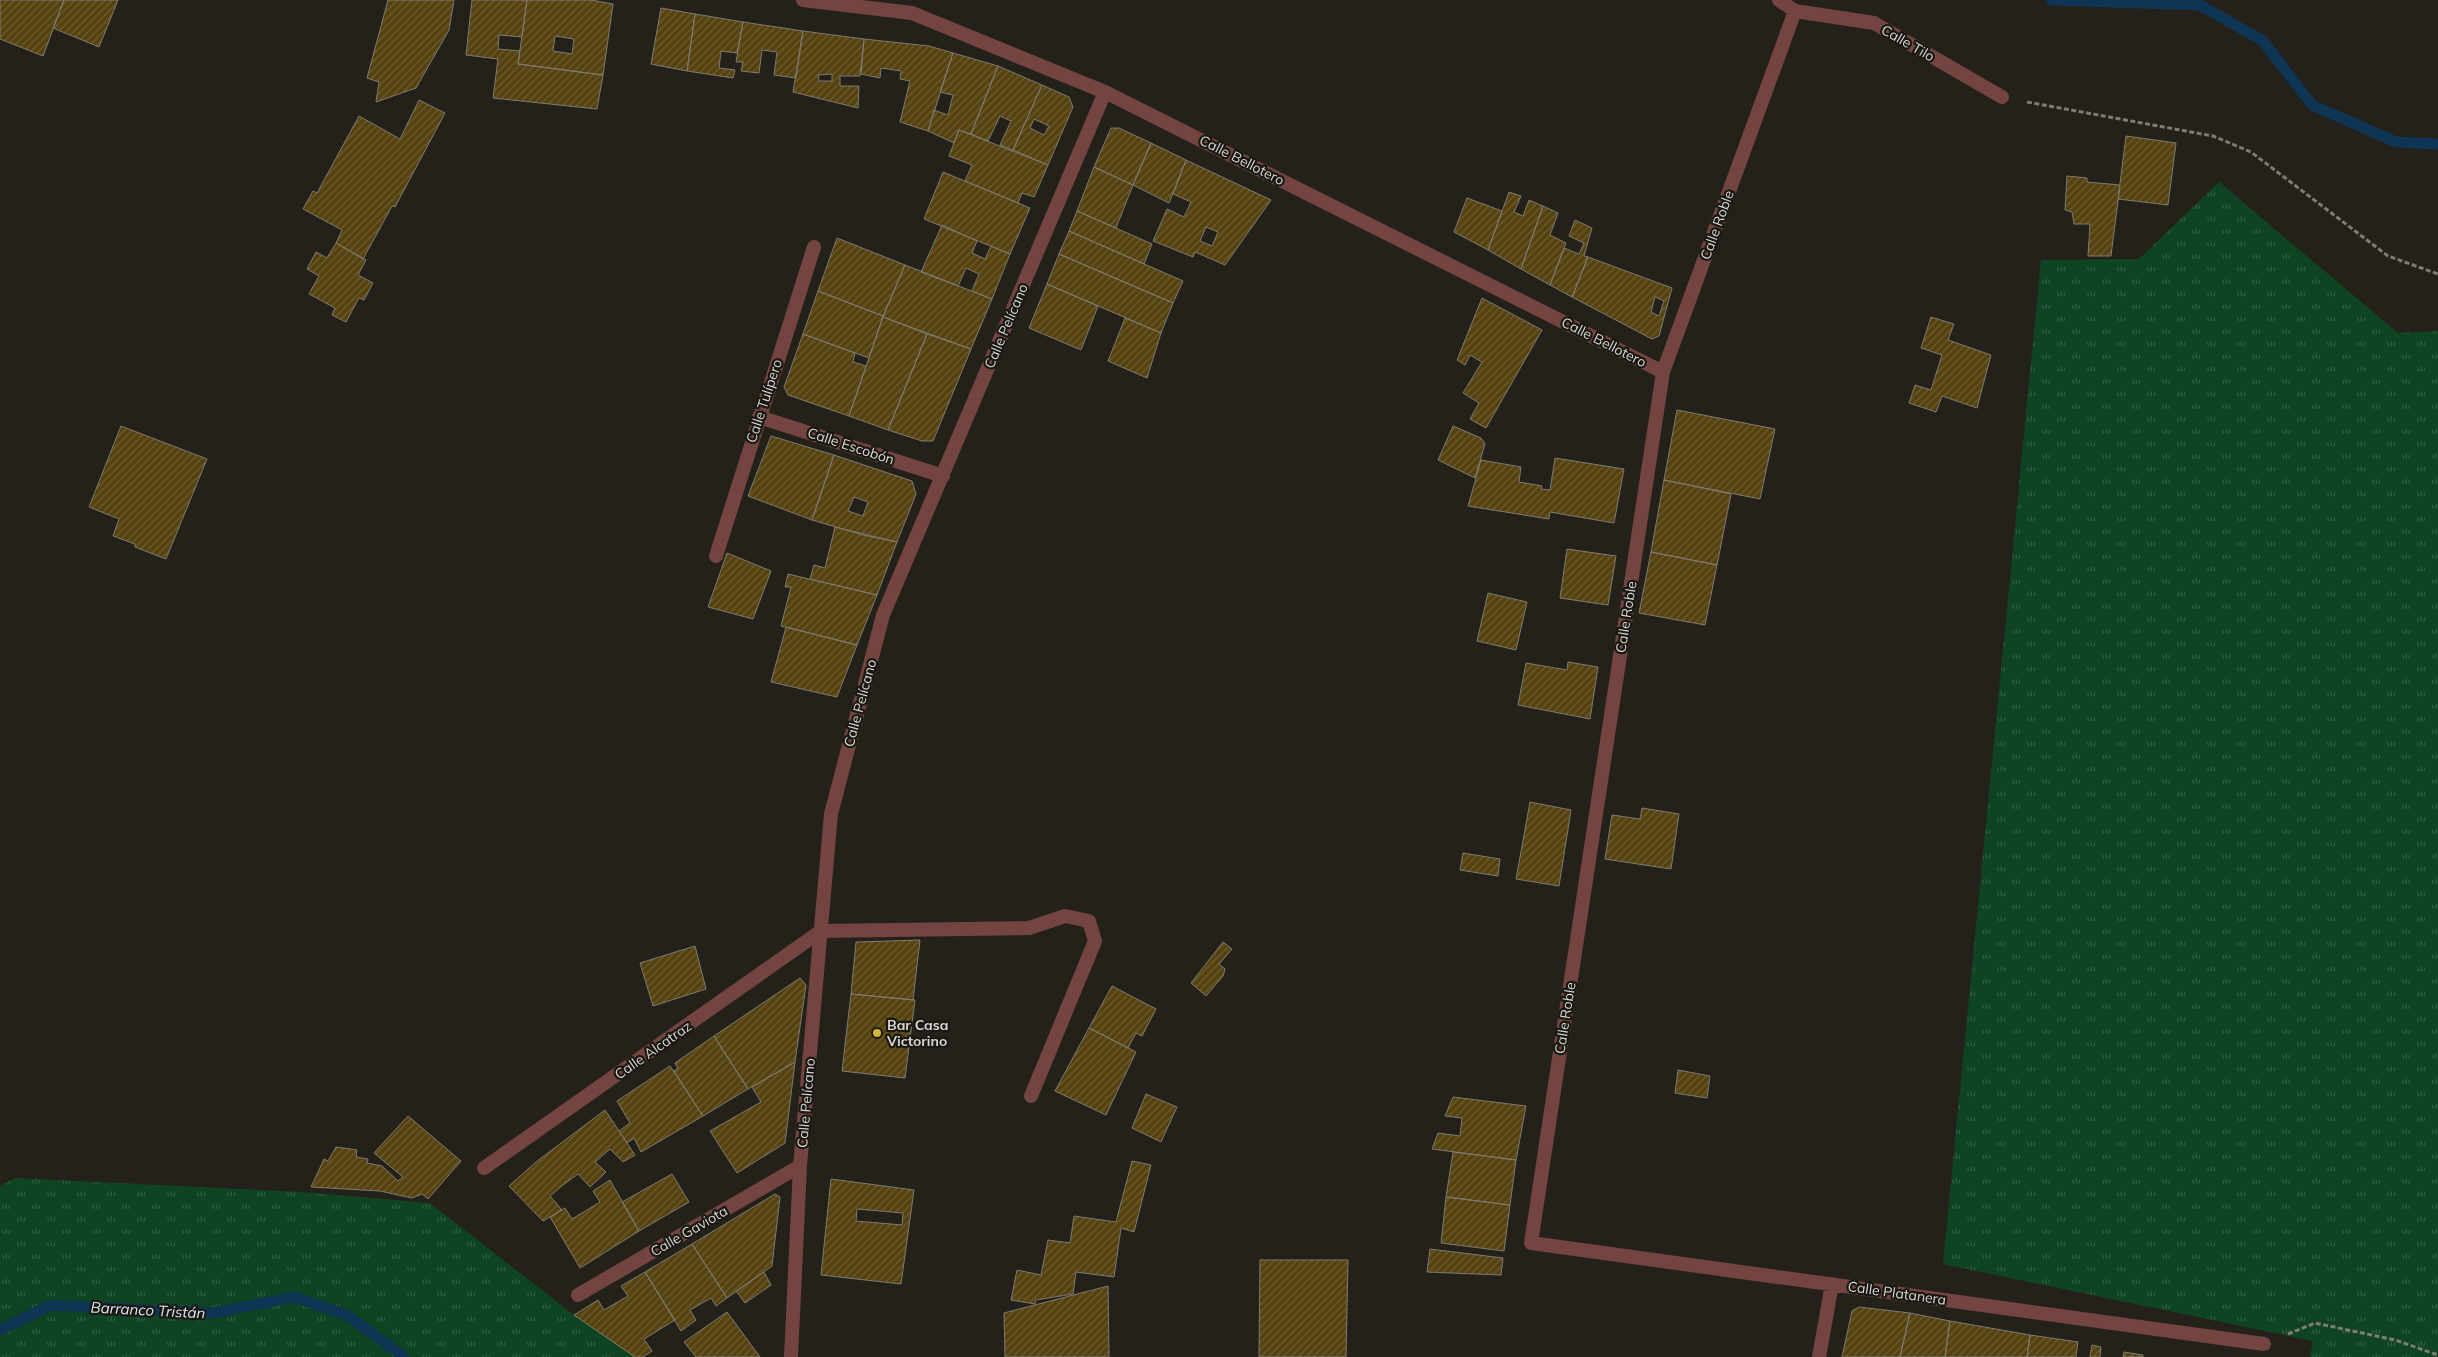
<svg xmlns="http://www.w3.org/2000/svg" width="2438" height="1357" font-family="Mulish,sans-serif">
<defs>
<pattern id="grass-tufts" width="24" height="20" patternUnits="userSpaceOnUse" patternTransform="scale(1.25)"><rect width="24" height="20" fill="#0f4422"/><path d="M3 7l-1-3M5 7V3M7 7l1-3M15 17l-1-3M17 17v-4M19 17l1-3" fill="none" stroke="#315e41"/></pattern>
<pattern id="building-hatch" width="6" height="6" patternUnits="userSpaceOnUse" patternTransform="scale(1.25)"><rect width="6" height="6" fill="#55420f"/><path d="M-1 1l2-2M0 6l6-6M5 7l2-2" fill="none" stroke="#6d5d31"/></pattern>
</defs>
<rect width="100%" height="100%" fill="#24211b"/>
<path fill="url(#grass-tufts)" d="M2219 182 2398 333 2438 331V1357H2310L2313 1341 1943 1264 2041 260 2139 259Z
M15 1178 302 1192 430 1203 574 1315 635 1357H0V1186Z"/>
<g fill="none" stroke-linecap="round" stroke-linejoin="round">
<path stroke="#0f3555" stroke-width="11" d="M2052 0 2200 5 2263 41 2312 105 2396 142 2438 144
M0 1330 51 1305 213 1313 294 1297 347 1315 404 1357"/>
</g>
<path fill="url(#building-hatch)" stroke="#7e7b73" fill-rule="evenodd" d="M0 0H64L43 56 0 39Z
M64 0H118L99 47 53 28Z
M388 0H454L449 30 416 88 376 102 379 82 367 78Z
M472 0H527L522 37 499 35 498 49 520 51 518 64 603 75 597 109 493 98 498 59 466 55Z
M527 0H591L613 4 603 75 518 64ZM555 36 574 39 572 54 553 51Z
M661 8 695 14 687 71 651 64Z
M695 14 743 22 737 53 721 51 719 68 735 70 733 78 687 71Z
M743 22 803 31 796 78 774 75 777 52 762 50 759 73 741 71 743 62H736Z
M803 31 864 39 860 76H840V86H859L858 108 793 92ZM832 74V81H819L818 75Z
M864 39 929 46 953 53 928 131 900 122 910 81 900 79 901 71 881 68 880 78 861 74Z
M953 53 998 66 971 134 959 130 954 143 928 131 934 110 948 115 953 95 940 92Z
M998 66 1042 85 1013 150 1000 145 1011 121 1000 116 988 141 971 134Z
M1042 85 1069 97 1073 107 1048 165 1013 150ZM1034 119 1049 126 1044 135 1030 128Z
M419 100 445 113 395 207 392 206 363 259 336 243 342 230 303 209 313 191 317 193 359 116 400 139Z
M1111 128H1119L1151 143 1133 185 1094 167Z
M959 130 1048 165 1034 197 1022 193 1018 203 965 181 972 165 949 156Z
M2126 136 2176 143 2168 205 2118 199Z
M1151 143 1186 160 1169 203 1133 185Z
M1186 160 1271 200 1225 265 1195 252 1193 257 1153 241 1167 209 1184 217 1191 202 1173 194ZM1206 227 1218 232 1212 246 1200 241Z
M1094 167 1133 185 1116 228 1077 211Z
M943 172 1030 208 1010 254 924 219Z
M2067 176 2087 178V182L2120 185 2111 256H2088L2090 224H2074L2072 212 2065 210Z
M1509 192 1521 196 1514 212 1523 216 1529 200 1543 206 1521 269 1488 250Z
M1467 198 1502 211 1488 250 1454 232Z
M1543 206 1558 213 1550 235 1566 243 1550 285 1521 269Z
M1077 211 1152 244 1144 264 1069 231Z
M1575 220 1592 228 1584 256 1588 257 1572 297 1550 285 1564 248 1579 254 1584 243 1569 236Z
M942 225 977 241 972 253 985 259 991 246 1010 254 992 299 972 291 979 274 966 268 958 286 921 272Z
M1069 231 1183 281 1173 303 1059 254Z
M837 238 905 265 883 316 818 291Z
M336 243 366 260 358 275 373 283 364 300 359 298 346 322 332 315 335 308 309 294 319 276 307 269 316 252 327 258Z
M1059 254 1173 303 1161 333 1047 284Z
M1588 257 1672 288 1659 336 1652 339 1572 297ZM1655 297 1664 301 1659 316 1651 312Z
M905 265 992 299 971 349 883 317Z
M1047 284 1098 306 1081 350 1029 328Z
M818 291 883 316 869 358 803 334Z
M1482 298 1542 330 1486 428 1470 419 1479 403 1463 393 1482 362 1470 355 1465 365 1457 360Z
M883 317 927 334 888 430 849 416Z
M1931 317 1954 324 1948 340 1991 355 1977 408 1942 396 1936 412 1909 403 1915 385 1931 390 1942 355 1921 348Z
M1125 318 1161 333 1147 378 1108 361Z
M803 334 855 353 853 362 866 366 849 416 788 395 784 387Z
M927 334 971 349 933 441H922L888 430Z
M1677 410 1775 429 1760 499 1664 480Z
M121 426 207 459 166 559 135 547V544L113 536 119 519 89 507Z
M1453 426 1481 438 1485 444 1475 478 1438 460Z
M771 436 834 455 812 520 748 496Z
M834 455 912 481 916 494 897 542 863 535 812 520ZM854 497 868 502 863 516 848 511Z
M1555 458 1624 469 1614 523 1550 512 1549 519 1468 506 1481 460 1521 467 1519 482 1542 486 1541 489 1550 490Z
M1664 480 1731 494 1717 565 1651 552Z
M835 527 897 542 877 595 810 579 814 565 825 568Z
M1567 549 1616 556 1608 605 1560 598Z
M1651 552 1717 565 1705 625 1639 613Z
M727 553 771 571 753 619 708 607Z
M788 574 877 595 857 645 781 626 791 587H785Z
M1488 593 1527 602 1516 650 1477 641Z
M786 627 857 645 837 697 771 682Z
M1568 662 1598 667 1590 719 1518 705 1526 663 1567 670Z
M1530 802 1571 810 1559 886 1516 879Z
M1642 808 1679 814 1671 869 1605 859 1612 815 1640 819Z
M1463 853 1500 859 1498 876 1460 870Z
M920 940 913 1000 851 994 856 942Z
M1223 942 1232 949 1219 964 1225 969 1223 976 1206 996 1191 983Z
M695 946 706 989 653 1006 640 963Z
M800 978 806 985 795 1062 748 1089 714 1036Z
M1112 986 1156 1009 1142 1036 1136 1033 1128 1048 1089 1028Z
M851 994 915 1000 905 1078 842 1071Z
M1089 1028 1136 1052 1106 1115 1055 1091Z
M714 1036 748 1089 703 1116 674 1071 678 1068 675 1063Z
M795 1062 785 1143 737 1173 710 1131 761 1102 752 1087Z
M670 1066 703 1116 641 1152 634 1138 627 1143 619 1131 630 1123 617 1101Z
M1678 1070 1710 1076 1707 1098 1675 1093Z
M1146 1094 1177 1107 1161 1142 1132 1128Z
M1453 1097 1526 1106 1516 1160 1432 1149 1438 1133 1460 1136 1462 1118 1445 1116Z
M605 1110 635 1155 623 1162 610 1149 595 1162 606 1172 590 1187 578 1174 563 1185 550 1196 562 1210 543 1221 509 1186 536 1162Z
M408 1116 461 1161 428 1199 422 1194 412 1198 380 1191 311 1187 324 1159 328 1161 336 1147 357 1150 356 1157 368 1159 367 1163 382 1166 398 1181 403 1177 374 1153Z
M1453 1152 1516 1160 1510 1205 1446 1197Z
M1132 1161 1151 1165 1134 1232 1121 1228 1114 1277 1076 1272 1073 1294 1036 1300 1035 1304 1011 1300 1017 1270 1041 1275 1048 1240 1070 1243 1074 1216 1116 1222Z
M672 1174 689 1202 639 1231 622 1202Z
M831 1179 914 1190 901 1284 821 1275ZM857 1209 903 1213 902 1225 856 1221Z
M610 1180 639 1231 580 1268 550 1217 565 1208 572 1219 600 1202 593 1191Z
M775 1194 780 1197 772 1266 727 1298 692 1244Z
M1446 1197 1510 1205 1504 1251 1441 1243Z
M692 1244 727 1298 716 1306 711 1298 690 1310 696 1320 681 1331 645 1272Z
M1430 1249 1503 1258 1501 1275 1427 1272Z
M1260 1260H1348L1346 1357H1259Z
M645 1272 675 1320 644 1339 652 1351 643 1357H635L574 1315 598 1300 604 1310 628 1296 621 1286Z
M764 1272 771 1285 745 1303 736 1291Z
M1108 1286 1109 1357H1005L1004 1313Z
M1859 1307 1910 1313 1900 1357H1842L1852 1311Z
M727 1312 760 1357H696L684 1342Z
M1910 1313 1950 1321 1945 1357H1900Z
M1950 1321 2030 1335 2027 1357H1945Z
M2030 1335 2078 1342 2076 1357H2027Z
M2092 1345 2101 1347 2100 1357H2090Z
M2124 1352 2143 1355V1357H2123Z"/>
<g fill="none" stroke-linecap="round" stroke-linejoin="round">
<path stroke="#7f7c77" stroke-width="3" stroke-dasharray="5 2.5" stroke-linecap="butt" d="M2027 102 2213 136 2251 152 2388 256 2438 274
M2288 1334 2315 1323 2395 1340 2438 1355"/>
<path stroke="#744441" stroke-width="14" d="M803 0 912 13 1105 92 1663 372
M1779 0 1795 11 1874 23 2002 97
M1795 11 1663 372 1531 1243 2264 1344
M759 417 943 476
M716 556 814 247
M484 1168 821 931 1029 928 1065 916 1089 921 1095 941 1031 1096
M578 1295 800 1166
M791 1357 800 1166 831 814 883 615 1105 92
M1819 1357 1832 1284"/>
</g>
<circle fill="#d0b837" stroke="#1a1812" stroke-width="2" cx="877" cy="1033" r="5"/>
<g text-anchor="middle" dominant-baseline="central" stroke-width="4.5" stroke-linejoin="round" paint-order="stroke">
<g font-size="14" fill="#d9d7d2" stroke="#1a1812">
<text transform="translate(1908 43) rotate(30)">Calle Tilo</text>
<text transform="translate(1242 160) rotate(27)">Calle Bellotero</text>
<text transform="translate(1717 225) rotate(-70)">Calle Roble</text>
<text transform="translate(1006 326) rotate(-67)">Calle Pelícano</text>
<text transform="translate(1604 342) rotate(27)">Calle Bellotero</text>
<text transform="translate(764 401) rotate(-72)">Calle Tulípero</text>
<text transform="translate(851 446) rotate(18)">Calle Escobón</text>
<text transform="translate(1626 617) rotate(-81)">Calle Roble</text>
<text transform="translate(860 703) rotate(-75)">Calle Pelícano</text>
<text transform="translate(1565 1018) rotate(-81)">Calle Roble</text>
<text transform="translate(653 1050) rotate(-35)">Calle Alcatraz</text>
<text transform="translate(806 1103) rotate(-85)">Calle Pelícano</text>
<text transform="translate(689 1231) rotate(-30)">Calle Gaviota</text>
<text transform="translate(1897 1293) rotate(8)">Calle Platanera</text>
</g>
<g font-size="14" font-weight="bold" fill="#d9d7d2" stroke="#1a1812" text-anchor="start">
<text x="887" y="1025">Bar Casa<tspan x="887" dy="16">Victorino</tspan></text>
</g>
<g font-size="15" font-style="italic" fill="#d8e6f4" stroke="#1a1812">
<text transform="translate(148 1310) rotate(3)">Barranco Tristán</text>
</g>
</g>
</svg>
